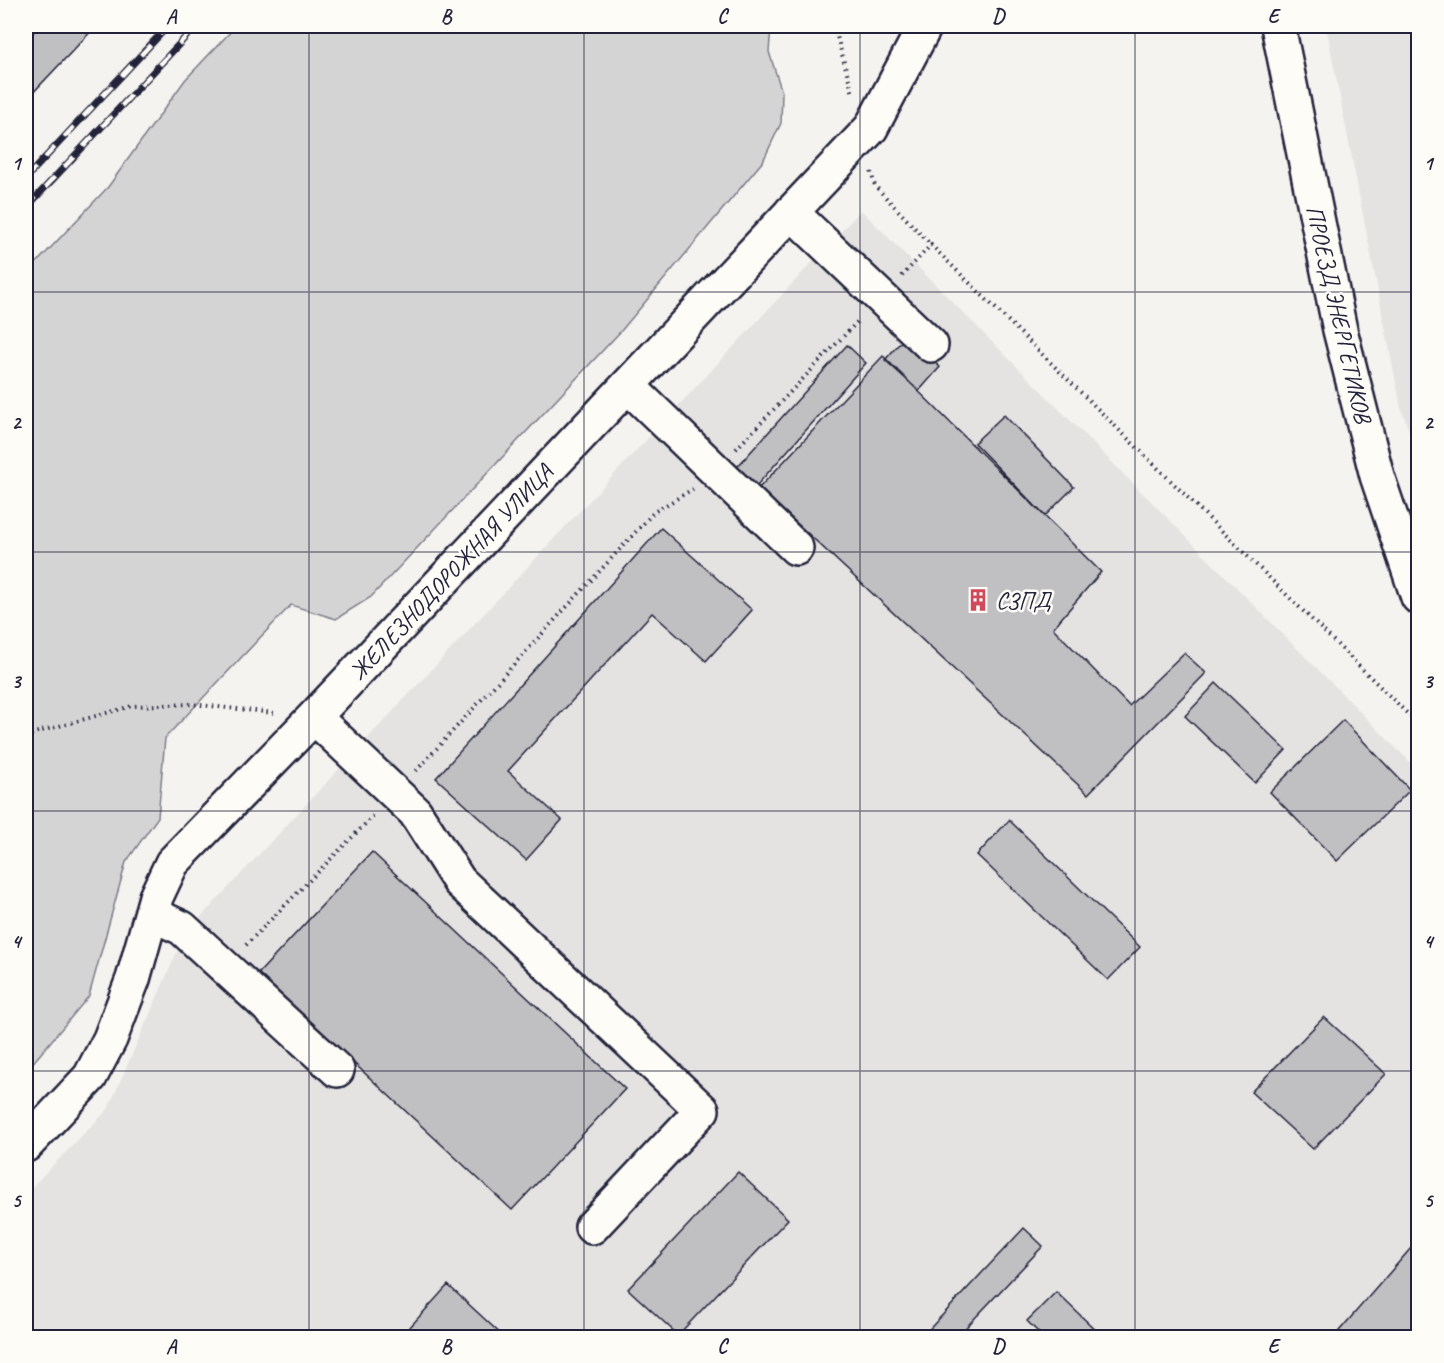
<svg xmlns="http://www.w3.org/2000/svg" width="1444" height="1363" font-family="Caveat,sans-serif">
<rect width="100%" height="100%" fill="#f4f3ef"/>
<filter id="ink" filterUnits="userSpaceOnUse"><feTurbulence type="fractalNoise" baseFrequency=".0167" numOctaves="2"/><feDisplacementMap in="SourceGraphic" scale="12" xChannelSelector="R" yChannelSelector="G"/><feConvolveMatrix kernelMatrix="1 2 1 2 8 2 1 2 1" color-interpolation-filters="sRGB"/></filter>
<g filter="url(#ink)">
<path fill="#e4e3e2" d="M1326 26H1418V456L1401 408Z
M861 210 1418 770V1337H26V1193L108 1109 185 934Z"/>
<path fill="#d5d4d5" stroke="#7c7b88" stroke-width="1.5" d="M236 26H771L769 52 782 92 781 123 763 161 621 331 371 597 336 619 291 605 165 738 158 817 126 862 89 996 26 1071V274L108 187 185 80Z"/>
<path fill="#c0bfc2" stroke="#22223b" stroke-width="1.5" d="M39 26H96L26 100V40Z
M905 337 940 367 919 391 885 360Z
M847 345 866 363 748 495 728 477Z
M883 356 1101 572 1053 628 1129 706 1184 653 1206 673 1088 794 759 488Z
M1004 415 1074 487 1045 516 974 443Z
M661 528 752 610 706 661 652 613 508 771 562 820 526 860 436 778Z
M1216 683 1286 750 1255 783 1185 716Z
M1343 720 1410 790 1337 861 1270 792Z
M1009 820 1140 947 1108 980 977 855Z
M372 852 625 1089 512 1210 258 974Z
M1324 1017 1386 1074 1313 1149 1251 1092Z
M738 1172 788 1219 678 1335 628 1289Z
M1024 1228 1043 1246 956 1338H921Z
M1418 1240V1338H1333Z
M448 1285 505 1338H400Z
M1056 1292 1104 1338H1044L1027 1321Z"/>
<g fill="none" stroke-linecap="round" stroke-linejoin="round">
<g stroke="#22223b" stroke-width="38">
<path id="minor" d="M1278 26 1340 330 1377 476 1418 597
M791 212 931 345
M628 386 796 548
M314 717 415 812 459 881 702 1110 592 1227
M152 914 182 928 337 1070
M26 1145 90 1077 110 1039 133 979 156 897 172 863 314 717 871 128 925 26"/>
</g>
<path stroke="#22223b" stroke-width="4" stroke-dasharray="1.5 4.5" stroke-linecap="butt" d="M834 26 853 94
M871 172 875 186 931 245
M902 276 931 245 1418 724
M736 449 859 320
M26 738 34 733 132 706 191 704 274 713
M416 771 654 512 693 489
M246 945 373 816"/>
<use href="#minor" stroke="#fdfcf7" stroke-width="33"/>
<g stroke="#22223b" stroke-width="7">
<path id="rail" d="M26 178 168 26
M26 208 196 26"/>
</g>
<use href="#rail" stroke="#fdfcf7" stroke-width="4.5" stroke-dasharray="14" stroke-linecap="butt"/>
</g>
</g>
<path fill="none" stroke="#22223b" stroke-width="1.5" stroke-opacity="0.55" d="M309 26V1338M584 26V1338M860 26V1338M1135 26V1338M26 292H1418M26 552H1418M26 811H1418M26 1071H1418"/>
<defs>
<g id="building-bare" transform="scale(1.8)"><path d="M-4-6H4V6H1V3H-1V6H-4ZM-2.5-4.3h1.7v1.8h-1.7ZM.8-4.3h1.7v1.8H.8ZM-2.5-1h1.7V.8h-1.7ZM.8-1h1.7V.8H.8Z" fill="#d1495b" stroke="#fdfcf7" stroke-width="2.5" paint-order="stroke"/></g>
</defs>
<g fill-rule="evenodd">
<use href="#building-bare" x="978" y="600"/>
</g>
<g text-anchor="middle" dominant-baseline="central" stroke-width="5" stroke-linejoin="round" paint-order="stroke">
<g font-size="24" fill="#22223b" stroke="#fdfcf7">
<text transform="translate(1339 314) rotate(77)">ПРОЕЗД ЭНЕРГЕТИКОВ</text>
<text transform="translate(451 572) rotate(-47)">ЖЕЛЕЗНОДОРОЖНАЯ УЛИЦА</text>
</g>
<g font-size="24" fill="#22223b" stroke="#fdfcf7" text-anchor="start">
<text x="996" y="600">СЗПД</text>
</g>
</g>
<rect width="1444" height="1363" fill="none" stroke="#fdfcf7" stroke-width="66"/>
<rect x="33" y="33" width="1378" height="1297" fill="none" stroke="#22223b" stroke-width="2"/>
<g font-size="20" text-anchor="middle" font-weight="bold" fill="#22223b">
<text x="171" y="23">A</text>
<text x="446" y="23">B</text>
<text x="722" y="23">C</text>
<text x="998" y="23">D</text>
<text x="1273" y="23">E</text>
<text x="16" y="170">1</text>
<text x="1428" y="170">1</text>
<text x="16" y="429">2</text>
<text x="1428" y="429">2</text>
<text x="16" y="688">3</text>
<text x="1428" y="688">3</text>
<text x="16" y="948">4</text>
<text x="1428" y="948">4</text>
<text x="16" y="1207">5</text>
<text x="1428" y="1207">5</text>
<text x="171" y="1353">A</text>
<text x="446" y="1353">B</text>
<text x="722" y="1353">C</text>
<text x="998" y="1353">D</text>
<text x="1273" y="1353">E</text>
</g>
</svg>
